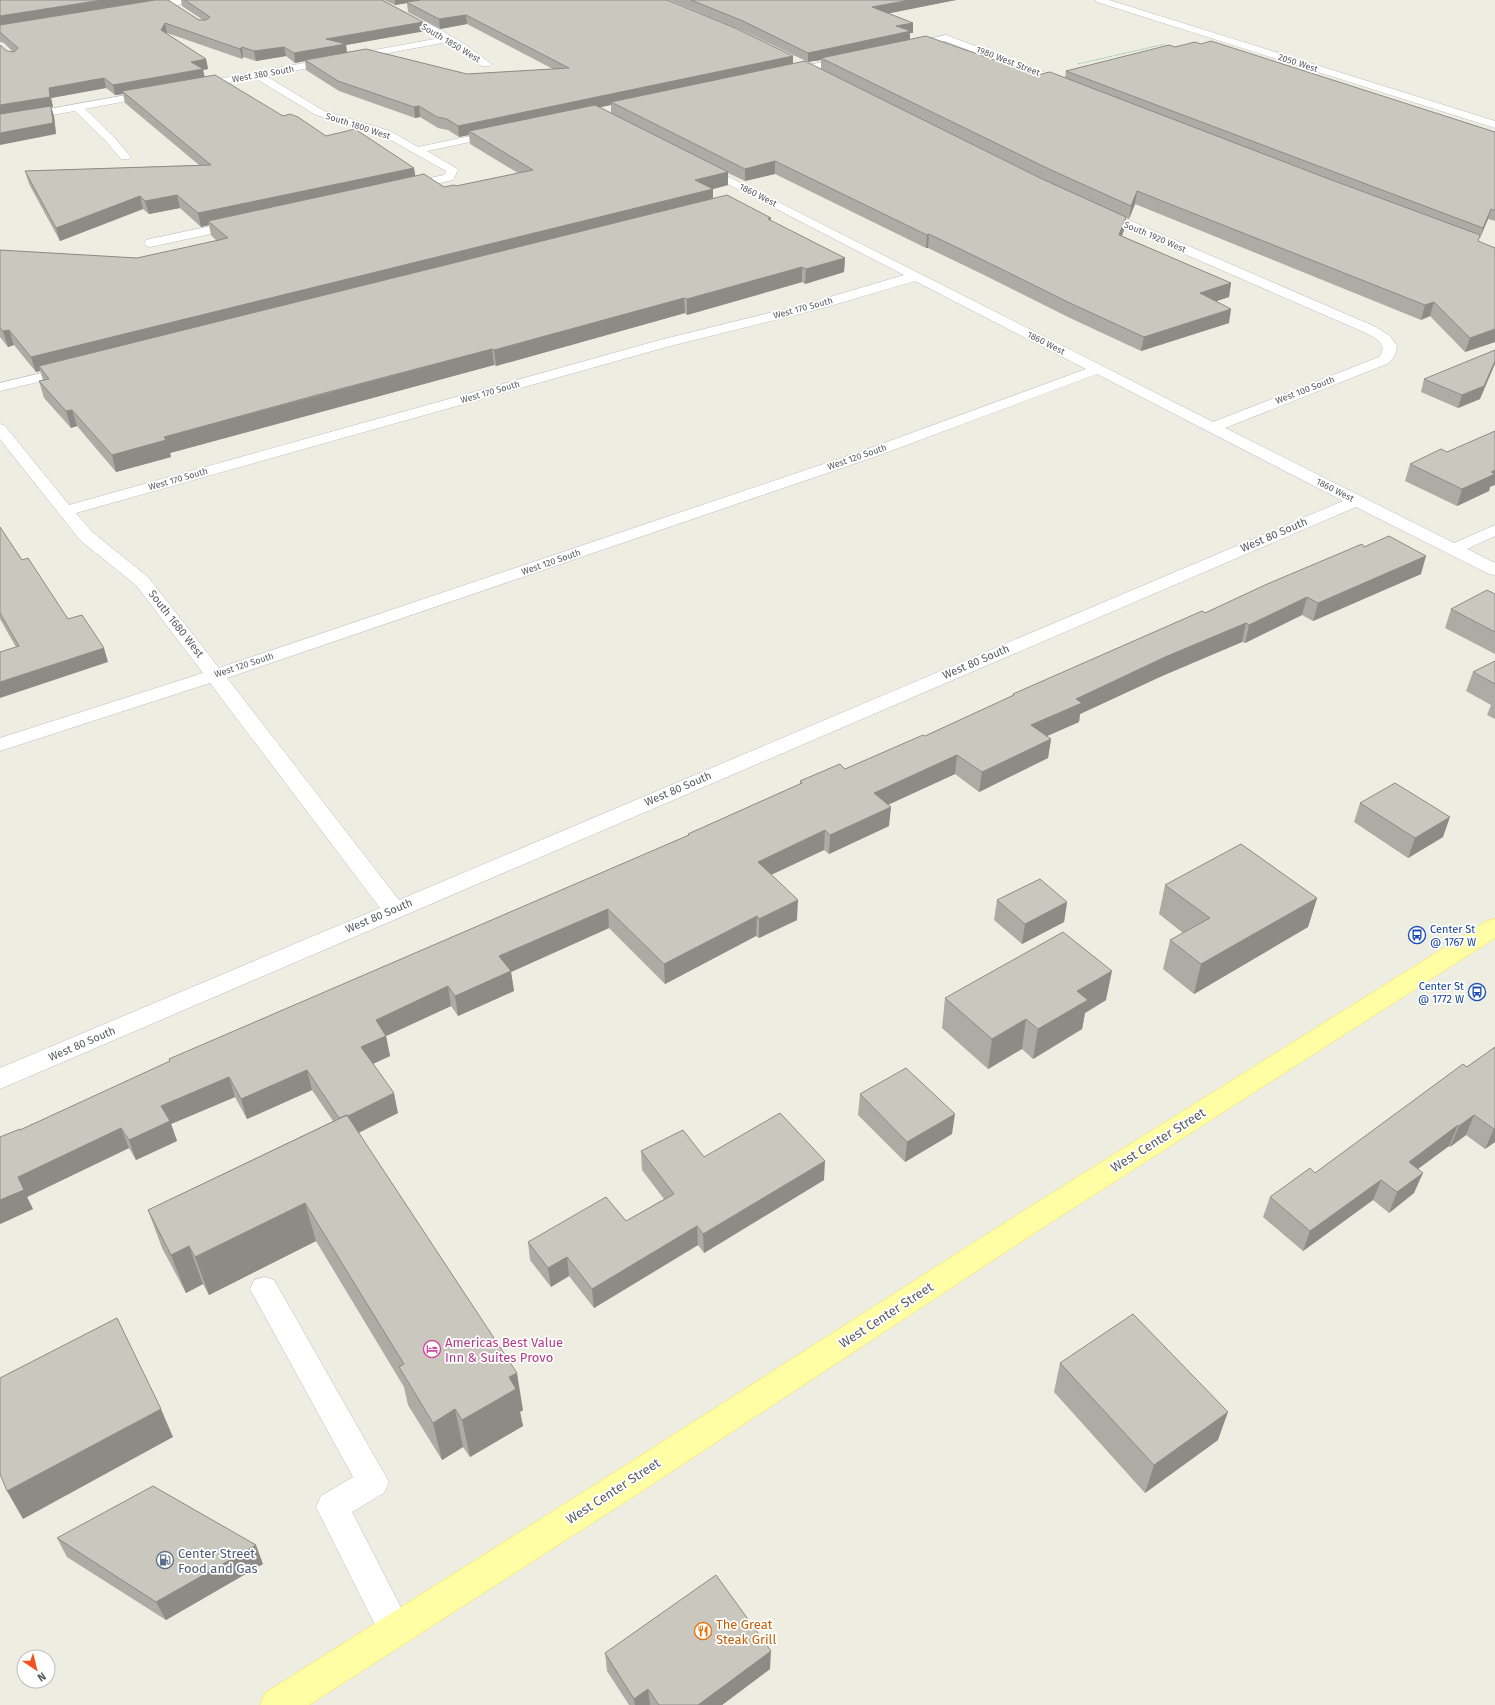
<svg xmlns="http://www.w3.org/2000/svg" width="1495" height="1705" font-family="'Fira Sans',sans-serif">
<rect width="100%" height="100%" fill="#eeede1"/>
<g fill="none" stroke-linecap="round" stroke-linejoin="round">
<g stroke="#bcbdc4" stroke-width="1">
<path id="minor" d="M172 0H195L190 3 143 10 138 7 143 4Z
M369 0H381L435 27 463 43 491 64 490 66H482L447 42 266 76 324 111 390 131 418 147 499 130 503 131 505 133 503 135 427 151 456 168 458 170 453 180 405 191 401 190 399 187 401 184 444 175 446 171 382 135 316 115 255 78 196 89 191 86 196 83 440 38Z
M1095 0H1109L1495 121V128L1097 2Z
M946 35 1073 83 1074 85 1073 87H1065L945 41 909 49 904 46 906 44Z
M850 56 855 59 854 61 786 76 781 73 786 70Z
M154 90 159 93 158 95 85 109 114 137 129 155 131 157 129 159H121L106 141 75 111 0 124V118Z
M701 163 1213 422 1379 357C1389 345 1376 338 1366 333L1095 215 1093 212 1095 209H1103L1376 327 1390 336 1397 346 1395 355 1389 363 1225 428 1454 543 1495 525V536L1467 549 1495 563V575L1489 574 1356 507 0 1089V1068L380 908 210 683 0 751V738L203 673 136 585 80 540 0 439V424L5 426 69 505 660 340 813 302 904 275 697 168 695 166 697 164ZM915 281 1086 369 865 450 219 668 148 577 92 532 76 513 670 346 823 308ZM1097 374 1343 501 399 900 227 678 877 456Z
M239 220 243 221 245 224 243 227 150 247 146 246 144 243 146 240 150 239Z
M71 366 76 367 78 370 76 373 0 391V383Z
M264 1277 274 1280 389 1482 384 1493 352 1512 412 1629 407 1641 395 1646 383 1641 316 1507 321 1496 353 1477 250 1289 254 1280Z"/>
</g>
<g stroke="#fae44d" stroke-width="1">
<path id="major" d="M1495 919V938L1042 1228 642 1491 309 1705H260L265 1693 620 1469 1022 1212 1487 921Z"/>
</g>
<path stroke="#94c8aa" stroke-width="1" stroke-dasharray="2 1" stroke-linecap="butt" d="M1078 64 1165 44"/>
<use href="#minor" fill="#fff" fill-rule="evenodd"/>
<use href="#major" fill="#fffea5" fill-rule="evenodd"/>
</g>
<path fill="#adaba3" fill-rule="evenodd" d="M0 0 203 20 182 6 181 0H382L425 31 346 45 347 52 467 74 553 69 467 24 440 29 408 12 407 3 395 5 384 0H667L793 64 821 69V60L808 62 743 31 669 0H956L888 13 913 23V33H910V39L1037 75 1065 78 1066 71 1175 47 1495 132V221L1488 219 1480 238 1479 237 1478 241 1495 248V342L1465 352 1430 316 1421 320 1135 204 1129 219 1126 218 1124 230 1122 236 1231 283 1229 297 1216 301 1229 323 1141 351 1070 318 982 274 928 248H926L775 174 745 181 728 173V185L713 189V199L771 218V221L845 258 844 272 805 284 802 282 687 315 685 313 496 366 494 365 320 412 170 453 171 457 116 472 77 426 71 428 44 398 39 381 43 380 40 371 36 372 14 345 8 347 0 337V250L137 258 217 241 211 235 209 225 201 227 180 208 149 214 143 209 60 241 29 184 25 171 199 165 125 103 123 94 115 95 106 88 51 98 53 107H51L54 116 56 134 7 51 13 52 4 43 0 42ZM166 33H167L242 59 243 57 256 61 286 56 295 63 305 61 306 70 339 91 415 118 420 117 438 128 448 130 459 137 469 135 470 144 518 173 456 186 444 187 415 176 414 168 326 136 283 116 205 77 203 70 208 69 206 59ZM611 105V113L600 107Z
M1424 379 1480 399 1458 408 1421 392Z
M1410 464 1490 487 1489 491 1457 506 1405 481Z
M0 527 22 560 68 619 108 662 16 647 0 619Z
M1364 547 1421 574 1313 621 1302 615 1245 643 1242 642 1162 676 1080 714 1079 722 1047 736 1051 739 1048 758 979 792 955 774 888 805 889 826 829 854 824 850 771 875 797 920 759 938 756 936 665 984 609 928 511 972 514 991 458 1016 451 1006 386 1036 390 1056 373 1064 398 1113 359 1133 523 1410 520 1412 523 1426 470 1457 463 1447 442 1460 408 1405 404 1387 316 1241 209 1295 203 1284 186 1293 162 1248 148 1210 333 1121 312 1090 247 1119 235 1097 171 1124 177 1141 136 1160 129 1148 27 1197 33 1209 0 1224 20 1130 688 836V834L800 784V781L845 769 925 736 1012 696 1013 694 1205 613Z
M1495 594V654L1445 628 1451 609Z
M1495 661V719L1487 715 1491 705 1466 691 1473 672Z
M1360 803 1443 837 1408 858 1354 822Z
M1165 885 1317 898 1308 927 1194 994 1163 969 1170 940 1183 933 1159 914Z
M997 900 1067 902 1064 922 1022 944 994 920Z
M945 998 1106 1000 1085 1013 1082 1029 1033 1059 1022 1049 988 1069 942 1028Z
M1495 1047V1142L1485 1149 1466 1135 1450 1147 1449 1146 1418 1169 1414 1193 1389 1213 1373 1200 1303 1251 1263 1217 1270 1197 1315 1173Z
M860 1094 952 1134 905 1162 858 1115Z
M641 1151 704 1157 824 1180 704 1253 698 1245 594 1308 569 1276 551 1287 530 1260 528 1242 626 1221 664 1199 642 1170Z
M1060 1363 1218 1440 1145 1493 1054 1392Z
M57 1538 263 1564 166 1620 67 1557Z
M605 1653 770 1669 722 1705H629L607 1671Z"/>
<path fill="#8d8b85" d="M102 0H163L0 25V16Z
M395 0H426L406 2 407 3 395 5Z
M910 0H956L871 17 872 7Z
M466 15 467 24 440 29 439 19Z
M423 22 425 31 346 45 347 53 305 60V61L295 63 294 53 326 39Z
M165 23 167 33 163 40 161 30Z
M913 23V33H910V41L821 58V60L808 62V53L896 26Z
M242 47 243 57 242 59 240 49Z
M284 47 286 56 256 61 254 51Z
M793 56V66L611 102V105L474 134 469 131V135L459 137 458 126Z
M206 59 208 69 203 70 205 79 122 91 123 94 115 95 113 85 191 62Z
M104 78 106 88 51 98 53 107H51L54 116 56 134 0 145V105L49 88Z
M419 106 420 117 415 118 414 107Z
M775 161V174L745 181V169Z
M414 168 416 181 208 221 209 225 201 227 198 213Z
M728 172V185L713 189V203L39 366 40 371 36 372 31 357 695 180Z
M1137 191 1135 204 1129 219 1131 206Z
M177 195 180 208 149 214 145 201Z
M140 196 143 209 60 241 56 228Z
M1491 209 1488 219 1480 238 1483 228Z
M1126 217 1124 230 1117 248 1119 235Z
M929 234 928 248H926L927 235Z
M845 258 844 272 805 284 806 269Z
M802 267V282L687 315V299Z
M1231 283 1229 297 1198 307 1200 293Z
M684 298 685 313 496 366 494 350Z
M1434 302 1430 316 1421 320 1425 305Z
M1231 309 1229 323 1141 351 1144 337Z
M1495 329V342L1465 352 1470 338Z
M9 330 14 345 8 347 3 331Z
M492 349 494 365 170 453 171 457 116 472 112 455 164 437Z
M1495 361V364L1480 399 1458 408 1462 395Z
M72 410 77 426 71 428 66 411Z
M1495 470V485L1490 487 1489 491 1457 506 1462 489Z
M1426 556 1421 574 1313 621 1318 603Z
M1307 597 1302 615 1245 643 1249 625Z
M1246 623 1242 642 1162 676 1080 714 1079 722 1029 744 1031 725 1076 699 1165 657Z
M104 648 108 662 0 698V682Z
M1051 739 1048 758 979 792 982 772Z
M957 755 955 774 872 812 874 793Z
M891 807 889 826 829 854 830 835Z
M1450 817 1443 837 1408 858 1415 838Z
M825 830 824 850 758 881V862Z
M1317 898 1308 927 1194 994 1201 964Z
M798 900 797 920 759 938V919Z
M1067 902 1064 922 1022 944 1025 924Z
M608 909 609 928 511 972 514 991 458 1016 455 996 499 956Z
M757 916 756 936 665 984 664 964Z
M1112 971 1106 1000 1085 1013 1082 1029 1033 1059 1038 1029 1077 991Z
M448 986 451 1006 386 1036 390 1056 366 1067 361 1047 376 1020Z
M1026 1019 1022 1049 988 1069 992 1039Z
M307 1070 312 1090 247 1119 241 1099Z
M229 1077 235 1097 171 1124 177 1141 136 1160 129 1140 161 1106Z
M394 1093 398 1113 345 1139 340 1120Z
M955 1114 952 1134 905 1162 907 1142Z
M1474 1115 1466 1135 1450 1147 1459 1126Z
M1458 1125 1449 1146 1400 1182 1409 1162Z
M121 1128 129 1148 27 1197 33 1209 0 1224V1200L18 1177Z
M1494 1129H1495V1142L1485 1149Z
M825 1161 824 1180 704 1253 703 1234Z
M1423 1173 1414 1193 1389 1213 1397 1192Z
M1381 1180 1373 1200 1303 1251 1310 1231Z
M305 1203 316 1241 209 1295 195 1257Z
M697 1226 698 1245 594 1308 592 1289Z
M189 1246 203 1284 186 1293 171 1255Z
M567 1257 569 1276 551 1287 548 1268Z
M517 1373 523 1410 520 1412 523 1426 470 1457 462 1420 509 1377Z
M161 1409 173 1437 23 1519 7 1491Z
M455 1409 463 1447 442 1460 433 1423Z
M1228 1412 1218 1440 1145 1493 1154 1465Z
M256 1545 263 1564 166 1620 156 1602Z
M771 1651 770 1669 722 1705H698Z
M648 1689 650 1705H635L634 1699Z"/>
<path fill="#c9c7be" stroke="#8d8b85" d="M0 0H102L0 16Z
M155 0H168L199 20H206L210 17 185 0H382L423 22 326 39 346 44 294 53 284 47 254 51 242 47 240 49 165 23 161 30 206 59 191 62 203 69 113 85 104 78 49 88 50 97 0 105V45L7 51 14 52 18 48 1 33H0V25Z
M421 0H667L735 28 793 56 458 126 447 119 437 117 419 106 414 107 338 81 305 60 366 49 467 74 569 68 466 15 439 19 406 2Z
M691 0H910L872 7 913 23 896 26 911 31 808 53 743 21Z
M926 36 1037 75 1050 72 1329 179 1480 235 1478 241 1495 248V329L1470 338 1434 302 1425 305 1137 191 1131 206 1049 169 821 58Z
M1211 41 1495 132V211L1491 209 1483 228 1066 71 1169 45 1175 47 1195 42 1201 44Z
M805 61 1040 178 1126 217 1119 235 1231 283 1200 293 1231 309 1144 337 1072 304 983 260 929 234 927 235 775 161 745 169 611 102Z
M215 75 283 116 290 114 298 117 326 136 355 129 414 168 198 213 177 195 145 201 140 196 56 228 25 171 211 165 122 91Z
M595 105 728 172 695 180 713 189 31 357 9 330 3 331 0 328V250L137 258 228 238 208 221 424 174 444 187 454 185 456 186 533 170 469 131Z
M51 106 53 123 0 133V114Z
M727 195 771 218 768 219 845 258 806 269 802 267 687 299 684 298 494 350 492 349 317 395 164 437 166 440 112 455 72 410 66 411 39 381 49 379 39 366Z
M1495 350V361L1484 386 1462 395 1424 379Z
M1495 431V470L1491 472 1495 474 1462 489 1410 464 1441 449 1447 452Z
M0 527 22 560 28 558 68 619 82 615 104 648 0 682V652L19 646 0 613Z
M1389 536 1426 556 1318 603 1307 597 1249 625 1246 623 1165 657 1076 699 1082 703 1031 725 1051 739 982 772 957 755 874 793 891 807 830 835 825 830 758 862 798 900 759 919 757 916 664 964 608 909 499 956 511 971 455 996 448 986 376 1020 386 1036 361 1047 394 1093 348 1116 347 1115 339 1118 307 1070 241 1099 229 1077 161 1106 170 1121 129 1140 121 1128 18 1177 24 1190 0 1200V1137L20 1129V1130L170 1061 169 1059 689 835 688 834 802 783 800 781 840 764 845 769 923 735 925 736 1014 695 1013 694 1202 611 1205 613 1265 585 1362 544 1364 547Z
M1487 590 1495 594V632L1451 609Z
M1495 661V684L1473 672Z
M1395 783 1450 817 1415 838 1360 803Z
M1241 844 1317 898 1201 964 1170 940 1210 918 1165 885Z
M1040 879 1067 902 1025 924 997 900Z
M1063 932 1112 971 1077 991 1088 1000 1038 1029 1026 1019 992 1039 945 998Z
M1495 1047V1129H1494L1474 1115 1459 1126 1458 1125 1409 1162 1423 1173 1397 1192 1381 1180 1310 1231 1270 1197 1310 1168 1315 1173 1463 1064 1467 1067Z
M906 1068 955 1114 907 1142 860 1094Z
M780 1113 825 1161 703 1234 697 1226 592 1289 567 1257 548 1268 528 1242 606 1197 626 1221 674 1194 641 1151 683 1130 704 1157Z
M347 1115 517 1373 509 1377 516 1389 462 1420 455 1409 433 1423 399 1367 404 1364 305 1203 195 1257 189 1246 171 1255 148 1210Z
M1133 1314 1228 1412 1154 1465 1060 1363Z
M117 1318 161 1409 7 1491 0 1474V1378Z
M153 1486 256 1545 156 1602 57 1538Z
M716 1575 771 1651 698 1705H659L648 1689 634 1699 605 1653Z"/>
<defs>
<g id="bus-ring" transform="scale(0.9)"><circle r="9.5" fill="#fff" stroke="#1a4fb4" stroke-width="1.5"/><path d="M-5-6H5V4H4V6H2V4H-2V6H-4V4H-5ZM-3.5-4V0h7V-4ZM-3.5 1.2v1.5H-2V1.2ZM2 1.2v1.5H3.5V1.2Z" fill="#1a4fb4"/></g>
<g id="hotel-ring" transform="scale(0.9)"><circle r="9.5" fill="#fff" stroke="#d1479c" stroke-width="1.5"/><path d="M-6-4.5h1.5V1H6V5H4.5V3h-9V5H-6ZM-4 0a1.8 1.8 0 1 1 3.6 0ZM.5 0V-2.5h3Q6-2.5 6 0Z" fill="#d1479c"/></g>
<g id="fuel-ring" transform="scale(0.9)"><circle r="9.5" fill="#fff" stroke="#5c6f8a" stroke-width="1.5"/><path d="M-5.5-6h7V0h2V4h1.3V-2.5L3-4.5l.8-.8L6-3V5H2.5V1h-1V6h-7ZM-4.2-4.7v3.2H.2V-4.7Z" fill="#5c6f8a"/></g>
<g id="restaurant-ring" transform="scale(0.9)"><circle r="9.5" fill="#fff" stroke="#e8710a" stroke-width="1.5"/><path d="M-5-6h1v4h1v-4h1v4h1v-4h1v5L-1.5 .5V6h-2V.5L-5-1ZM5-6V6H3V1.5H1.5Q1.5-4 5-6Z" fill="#e8710a"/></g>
</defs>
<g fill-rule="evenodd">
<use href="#bus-ring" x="1417" y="935"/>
<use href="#bus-ring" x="1477" y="992"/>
<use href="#hotel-ring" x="432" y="1349"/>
<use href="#fuel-ring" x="165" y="1560"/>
<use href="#restaurant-ring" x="703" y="1631"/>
</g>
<g text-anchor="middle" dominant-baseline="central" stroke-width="3.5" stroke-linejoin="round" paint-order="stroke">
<g font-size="9" fill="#5a5c63" stroke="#fff">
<text transform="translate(451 43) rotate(31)">South 1850 West</text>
<text transform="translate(1008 61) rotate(21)">1980 West Street</text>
<text transform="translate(1298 63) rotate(18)">2050 West</text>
<text transform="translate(263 74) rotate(-10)">West 380 South</text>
<text transform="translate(358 126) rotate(18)">South 1800 West</text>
<text transform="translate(758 195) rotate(27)">1860 West</text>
<text transform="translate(1155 237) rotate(23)">South 1920 West</text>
<text transform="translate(803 308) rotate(-15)">West 170 South</text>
<text transform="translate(1046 343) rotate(27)">1860 West</text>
<text transform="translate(1305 390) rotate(-21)">West 100 South</text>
<text transform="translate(490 392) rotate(-16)">West 170 South</text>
<text transform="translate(857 457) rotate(-19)">West 120 South</text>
<text transform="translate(178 479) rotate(-16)">West 170 South</text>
<text transform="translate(1335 490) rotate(27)">1860 West</text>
<text transform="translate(551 562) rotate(-19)">West 120 South</text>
<text transform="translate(244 665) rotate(-18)">West 120 South</text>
</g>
<g font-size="11" fill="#5a5c63" stroke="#fff">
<text transform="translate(1274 535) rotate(-23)">West 80 South</text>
<text transform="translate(176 624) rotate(52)">South 1680 West</text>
<text transform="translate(976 662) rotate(-23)">West 80 South</text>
<text transform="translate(678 789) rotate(-23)">West 80 South</text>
<text transform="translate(379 916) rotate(-23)">West 80 South</text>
<text transform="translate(82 1044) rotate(-23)">West 80 South</text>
</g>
<g font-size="11" fill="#164399" stroke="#fff" text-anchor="start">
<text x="1430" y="929">Center St<tspan x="1430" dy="13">@ 1767 W</tspan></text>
<text x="1464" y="986" text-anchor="end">Center St<tspan x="1464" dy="13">@ 1772 W</tspan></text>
</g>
<g font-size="13" fill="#5a5c63" stroke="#fff">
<text transform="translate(1158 1140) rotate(-32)">West Center Street</text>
<text transform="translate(886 1315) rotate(-33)">West Center Street</text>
<text transform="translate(613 1491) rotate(-33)">West Center Street</text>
</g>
<g font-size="13" fill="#b23c85" stroke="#fff" text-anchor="start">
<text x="445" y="1342">Americas Best Value<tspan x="445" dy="15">Inn &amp; Suites Provo</tspan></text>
</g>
<g font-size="13" fill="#4e5e75" stroke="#fff" text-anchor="start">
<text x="178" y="1553">Center Street<tspan x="178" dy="15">Food and Gas</tspan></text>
</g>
<g font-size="13" fill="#c56008" stroke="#fff" text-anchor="start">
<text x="716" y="1624">The Great<tspan x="716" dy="15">Steak Grill</tspan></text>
</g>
</g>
<g transform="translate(36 1669) rotate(145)"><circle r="19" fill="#ffffff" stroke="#bdbec1"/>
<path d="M0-3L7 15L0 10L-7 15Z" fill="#f45121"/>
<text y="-6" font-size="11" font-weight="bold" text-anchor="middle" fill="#5a5c63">N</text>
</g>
</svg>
